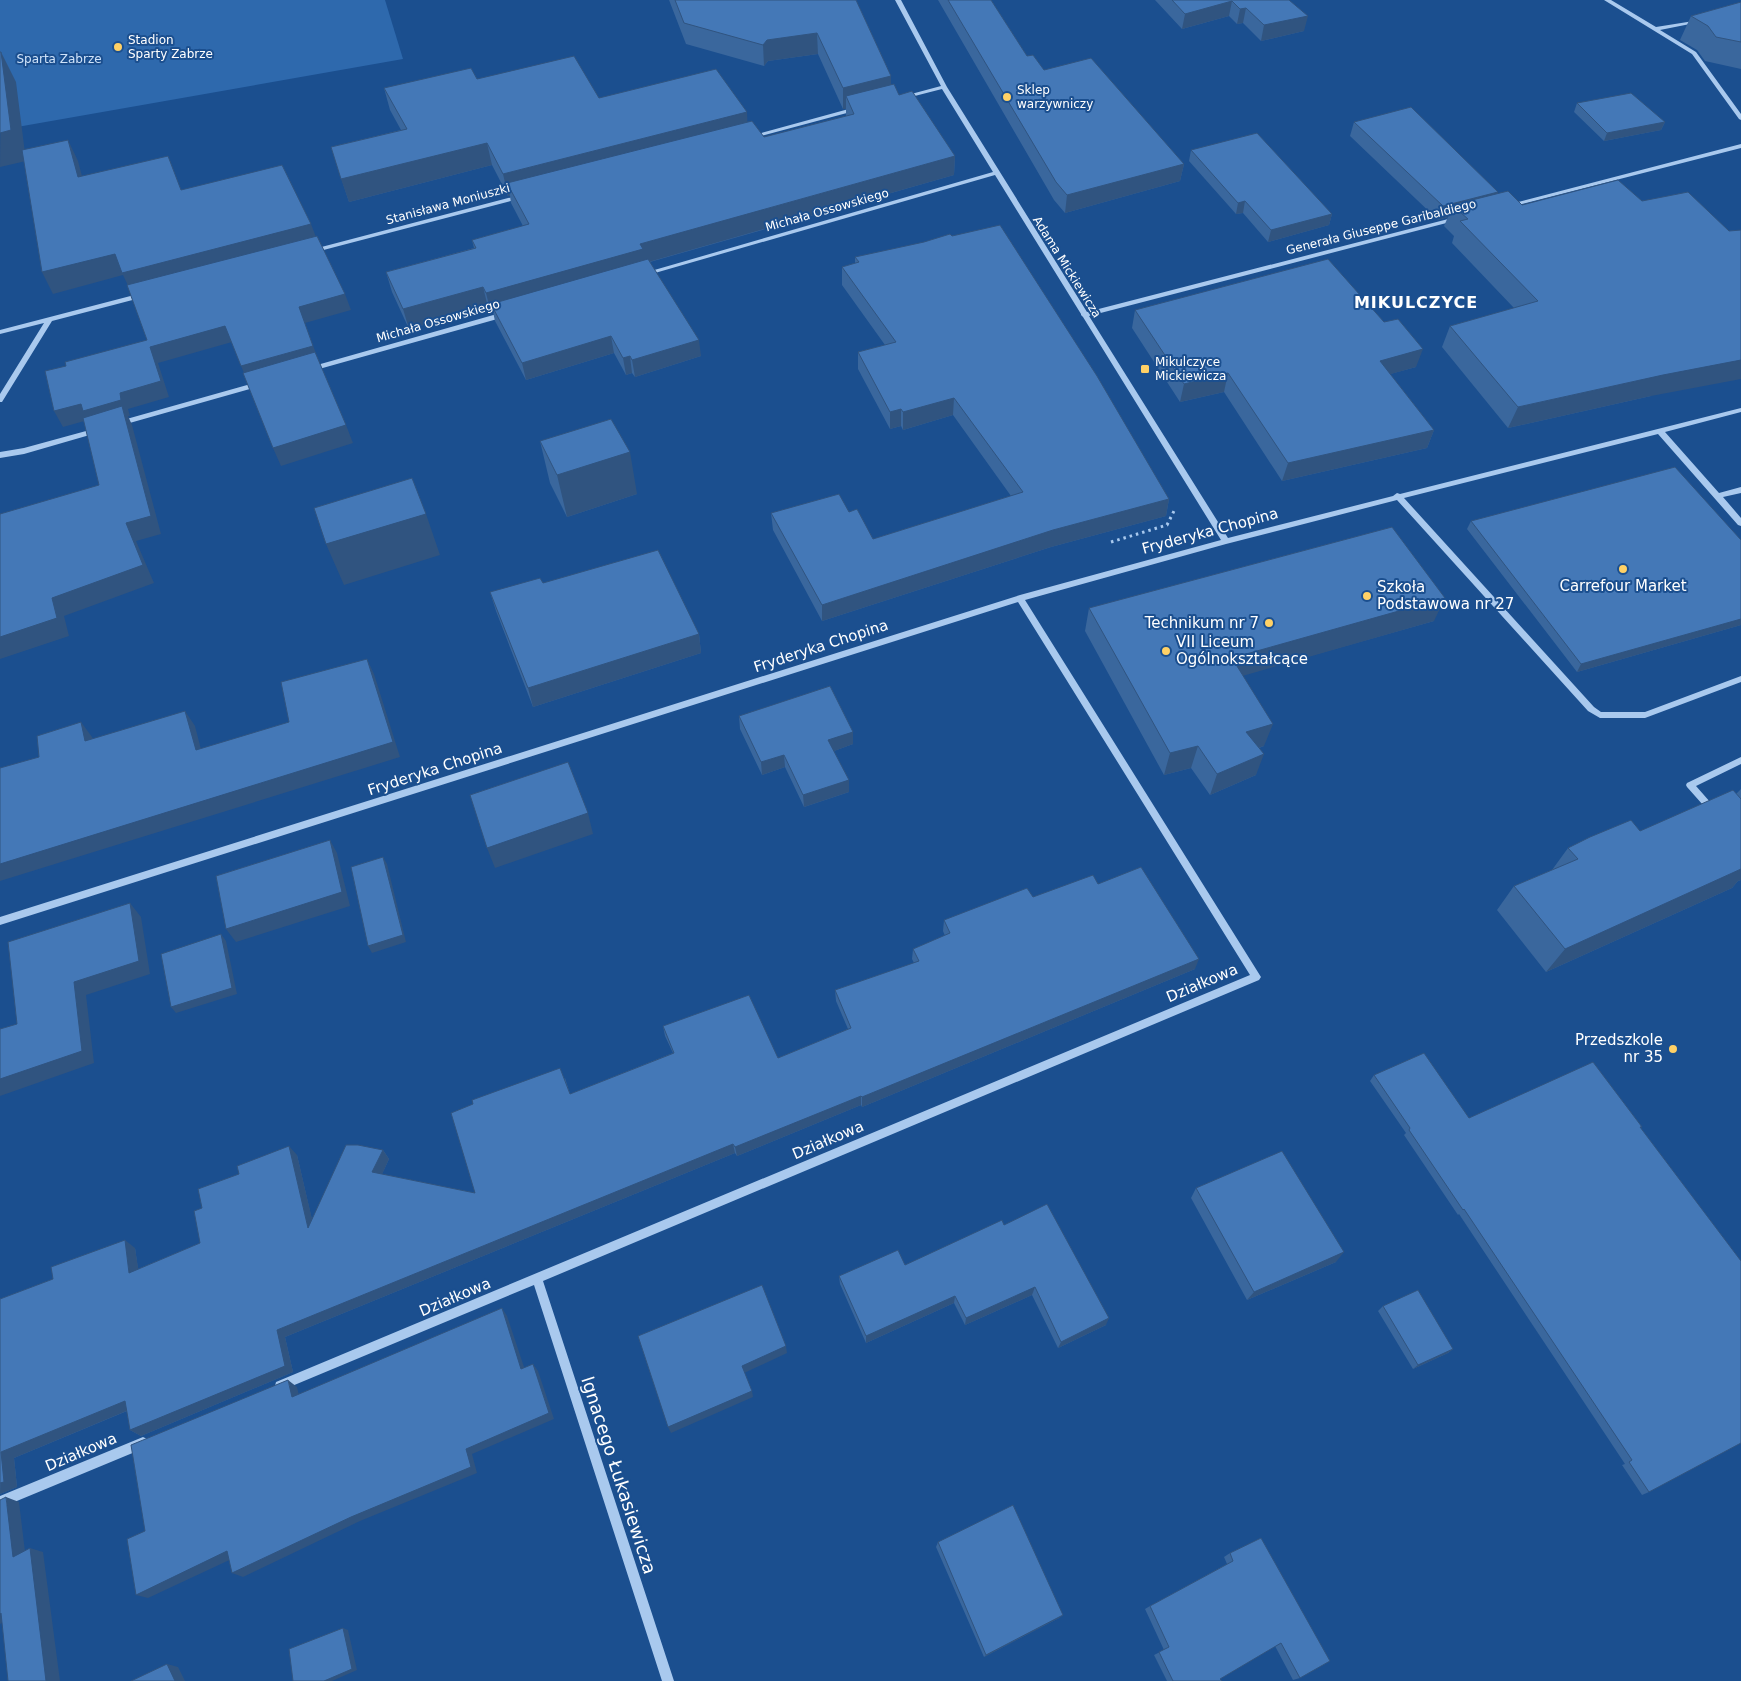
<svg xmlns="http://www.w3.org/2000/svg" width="1741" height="1681" font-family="'DejaVu Sans',sans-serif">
<rect width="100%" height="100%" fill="#1b4f8f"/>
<path fill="#2e69ad" d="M0 0H385L403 59 0 130Z"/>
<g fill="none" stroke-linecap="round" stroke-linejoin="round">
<path stroke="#a9c9ee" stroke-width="3" stroke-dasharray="2.5 4" stroke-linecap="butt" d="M1111 542 1167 525 1174 511"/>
<path fill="#a9c9ee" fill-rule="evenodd" d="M895 0H901L947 87 1087 312 1456 217 1459 219 1458 220 1089 316 1228 538 1393 496 1397 493 1400 494 1741 408V412L1665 432 1719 493 1741 487V493L1723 497 1741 518V526L1738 525 1658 434 1404 498 1594 707 1601 712H1645L1741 676V682L1645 718H1600L1588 711 1397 500 1226 544 1025 600 1261 977 1259 980 543 1281 674 1681H662L534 1285 280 1391 276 1390 275 1386 276 1382 1250 975 1018 602 0 925V917L1020 595 1221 540 1083 317 1081 315V314L995 175 648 275 646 276 643 274 644 273 993 172 942 89 903 99 900 97 941 86Z
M1604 0H1611L1656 27 1700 20V22L1660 30 1696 52 1741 114V120L1739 119 1692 54Z
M856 107 858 108V110L750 139 747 137Z
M1741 144V148L1510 207 1507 205Z
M520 195 523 197 522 198 312 253 309 251 310 250Z
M142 293H144V297L52 321 2 402H0V394L44 323 0 334V330Z
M504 312H508L509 314 508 316 312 371 309 369 310 367Z
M258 382 262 384 260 386 119 426 115 424 116 422Z
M97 428 101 430 100 432 24 454 0 458V452L24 448Z
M1741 757V764L1696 786 1718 811 1717 814H1711L1687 787 1686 785 1687 783Z
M143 1437 147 1439 149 1443 147 1447 0 1508V1496Z"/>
</g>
<path fill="#3a679d" d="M669 0H856L891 76V85L899 95 955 156 954 175 650 262 701 356 635 377 632 373 626 375 614 353 526 380 495 321 493 312 491 313 488 307 409 329 392 292 386 272 474 248 472 240 523 226 511 203 510 196H508L492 165 349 202 331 147 401 130 390 110 384 88 477 79 748 122 764 137 846 116V109H843L818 54 768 61 764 66 686 44Z
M938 0H991L1027 56 1044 70 1184 164 1180 181 1065 213 1054 200Z
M1155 0H1289L1304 31 1261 41 1243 23 1237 24 1229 16 1182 29Z
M1741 2V69L1705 61 1697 50 1680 40 1691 16Z
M1577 103 1665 122 1661 130 1604 141 1574 112Z
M1354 122 1498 193 1651 396 1508 428 1442 347 1450 326 1514 308 1452 243 1454 236 1444 226 1448 217 1438 220 1350 136Z
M1191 150 1332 214 1329 225 1268 242 1243 213 1236 214 1189 161Z
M855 257 1169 499 1166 516 1051 547 822 621 773 530 771 513 849 512 873 539 1011 496 953 415 903 430 901 426 890 429 858 369V352L885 345 842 285V267L855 263Z
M1135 310 1416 367 1390 374 1434 430 1427 448 1282 481 1224 392 1180 402 1132 328Z
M540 441 637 494 567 517 550 483Z
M1471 521 1741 540V625L1577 672 1467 529Z
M543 583 699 634 701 653 533 707 496 611 490 592Z
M1089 608 1434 621 1243 675 1264 746 1259 748 1256 775 1210 795 1191 768 1164 775 1085 631Z
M739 716 853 744 834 751 849 792 804 807 785 767 762 775 740 729Z
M1741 789V880L1738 881 1732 888 1546 972 1497 910 1514 886 1552 870 1568 848 1640 831 1736 794Z
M1098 884 1195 969 862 1107 861 1105 737 1156 735 1153 285 1337 293 1372 141 1436 130 1430 127 1411 14 1458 17 1487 0 1494V1299L135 1248 138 1269 200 1243 202 1208 297 1155 312 1220 383 1150 389 1159 382 1174 475 1193 565 1078 570 1094 673 1053 665 1036 663 1026 778 1058 848 1029 836 1001 835 990 914 963 912 959 913 949 945 936 943 931 944 920 1033 897Z
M1374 1075 1469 1118 1641 1128 1649 1492 1642 1495 1622 1465 1625 1464 1459 1214 1458 1215 1404 1135 1406 1133 1370 1081Z
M1196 1188 1336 1262 1247 1300 1191 1198Z
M1004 1225 1106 1325 1058 1348 1032 1295 965 1325 954 1303 866 1343 840 1284 839 1276 905 1265Z
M1383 1306 1453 1349 1448 1353 1413 1369 1378 1311Z
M1261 1538 1300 1678 1293 1680 1275 1646 1220 1679 1222 1681H1167L1154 1655 1164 1650 1145 1609 1150 1606 1227 1564 1224 1557 1230 1553Z
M938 1542 1063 1615 1059 1618 984 1657 936 1547Z"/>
<path fill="#305480" d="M1232 1 1229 16 1182 29 1185 14Z
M1246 8 1243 23 1237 24 1240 9Z
M1308 16 1304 31 1261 41 1264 25Z
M817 33 818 54 768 61 764 66 763 45 767 40Z
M1 52 16 82 26 161 0 167Z
M891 76V97L846 96V109H843V88Z
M747 112 748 134 507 183 510 196H508L503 174Z
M1665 122 1661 130 1604 141 1607 133Z
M68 140 78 161 88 199 78 177Z
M487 143 492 165 349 202 341 179Z
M955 156 954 175 645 263 491 304 493 312 491 313 486 293 640 244Z
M1184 164 1180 181 1065 213 1067 195Z
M1498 192 1493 206 1452 205 1448 217 1438 220 1443 206Z
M1245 201 1243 213 1236 214 1238 203Z
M1332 214 1329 225 1268 242 1271 230Z
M311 224 319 245 132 294 123 275 53 294 42 272 115 254Z
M483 287 488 307 409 329 403 309Z
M345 294 351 310 305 323 319 362 248 382 241 366 299 307Z
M225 326 232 342 158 363 169 397 128 409 130 416H128L132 425 161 534 136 541 154 583 64 616 69 636 0 659V637L52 598 126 523 88 420 63 427 54 411 120 393 150 347Z
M611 336 614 353 526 380 522 363Z
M699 340 701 356 635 377 632 360Z
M1423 349 1416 367 1373 379 1380 361Z
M630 356 632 373 626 375 623 358Z
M1741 360V379L1651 396 1508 428 1518 407 1663 375Z
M1228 373 1224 392 1180 402 1184 384Z
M954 398 953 415 903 430V412Z
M901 409V426L890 429V412Z
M346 425 353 443 281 466 273 448Z
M1434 430 1427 448 1282 481 1288 463Z
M630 452 637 494 567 517 557 475Z
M1169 499 1166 516 1051 547 822 621V605L1053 530Z
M426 514 440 555 344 585 326 544Z
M1445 598 1434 621 1225 681 1232 658Z
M1741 619V625L1577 672 1581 664Z
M699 634 701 653 533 707 528 688Z
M367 659 374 674 400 757 0 881V864L393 742Z
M185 711 195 726 205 765 196 750Z
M81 722 92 737 96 755 85 741Z
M1273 724 1264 746 1239 754 1246 732Z
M853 732V744L829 753 828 740Z
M1198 746 1191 768 1164 775 1170 753Z
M1264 754 1256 775 1210 795 1217 774Z
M784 755 785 767 762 775 761 762Z
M849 780V792L804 807 803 795Z
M588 813 593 834 495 868 487 848Z
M330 840 337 853 350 906 236 942 226 929Z
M383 857 387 864 406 942 372 953 368 946Z
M1741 869V880L1738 881 1732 888 1546 972 1565 949Z
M130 903 141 917 150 974 86 995 94 1063 0 1096V1079L74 982Z
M221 934 226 941 237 994 176 1013 171 1007Z
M1199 959 1195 969 862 1107V1097Z
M861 1096V1105L737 1156 735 1147Z
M733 1144 735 1153 285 1337 293 1372 141 1436 130 1430 277 1330Z
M289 1146 297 1155 316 1236 308 1228Z
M383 1150 389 1159 379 1181 372 1172Z
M125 1240 135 1248 140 1280 129 1273Z
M1344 1252 1336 1262 1247 1300 1254 1292Z
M1035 1287 1032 1295 965 1325 966 1318Z
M955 1296 954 1303 866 1343V1336Z
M502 1308 507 1316 527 1376 521 1369Z
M1109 1318 1106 1325 1058 1348 1061 1342Z
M786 1346 787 1353 744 1373 742 1366Z
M1453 1349 1448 1353 1413 1369 1418 1365Z
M533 1364 538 1371 554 1419 472 1454 477 1473 360 1521 243 1577 232 1573 466 1449Z
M288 1380 297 1387 301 1404 292 1397Z
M752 1391 753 1397 671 1433 668 1427Z
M125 1401 136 1407 14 1458 17 1487 0 1494 1 1452Z
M6 1497 19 1502 26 1560 13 1557Z
M30 1548 43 1552 60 1681H46Z
M227 1551 238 1556 148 1598 136 1595Z
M0 1614 15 1616 0 1624Z
M1063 1615 1059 1618 984 1657 986 1655Z
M343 1628 348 1630 357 1670 332 1681H324Z
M167 1664 178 1667 185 1681H175Z"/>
<path fill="#4478b7" stroke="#305480" d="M675 0H856L891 76 843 88 817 33 767 40 763 45 684 23Z
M948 0H991L1027 56 1033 55 1044 70 1091 58 1184 164 1067 195 1056 182Z
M1172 0H1289L1308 16 1264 25 1246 8 1240 9 1232 1 1185 14Z
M1741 2V42L1716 37 1708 26 1691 16Z
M0 52H1L11 130 0 133Z
M574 56 599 98 716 69 747 112 503 174 487 143 341 179 331 147 407 129 384 88 471 68 477 79Z
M894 84 899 95 912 91 955 156 640 244 643 249 486 293 483 287 403 309 386 272 476 248 472 240 529 224 507 183 752 121 764 137 854 114 846 96Z
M1631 93 1665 122 1607 133 1577 103Z
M1411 107 1498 192 1443 206 1354 122Z
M1257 133 1332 214 1271 230 1245 201 1238 203 1191 150Z
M68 140 78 177 168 156 181 190 282 165 311 224 122 273 115 254 42 272 22 150Z
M1618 180 1642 201 1688 192 1729 231 1741 230V360L1663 375 1518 407 1450 326 1538 301 1460 221 1468 219 1452 205 1508 191 1522 205Z
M1000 225 1097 376 1169 499 1053 530 822 605 771 513 839 494 849 512 857 509 873 539 1023 492 954 398 903 412 901 409 890 412 858 352 896 342 842 267 859 262 855 257 924 242 950 234 952 236Z
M317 236 345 294 299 307 313 346 241 366 225 326 150 347 161 381 120 393 121 400 83 411 81 404 54 411 45 371 66 366 65 362 147 340 127 285Z
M648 259 699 340 632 360 630 356 623 358 611 336 522 363 491 304Z
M1328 259 1384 322 1398 319 1423 349 1380 361 1434 430 1288 463 1228 373 1184 384 1135 310Z
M315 352 346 425 273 448 243 373Z
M122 406 151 516 126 523 143 565 52 598 57 618 0 637V514L99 485 83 418Z
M611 419 630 452 557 475 540 441Z
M1675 467 1741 540V619L1581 664 1471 521Z
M412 478 426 514 326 544 314 508Z
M1392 527 1445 598 1232 658 1273 724 1246 732 1264 754 1217 774 1198 746 1170 753 1089 608Z
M658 550 699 634 528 688 490 592 540 578 543 583Z
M367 659 393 742 0 864V768L39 757 37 736 81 722 85 741 185 711 196 750 289 722 281 682Z
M830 686 853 732 828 740 849 780 803 795 784 755 761 762 739 716Z
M568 762 588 813 487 848 470 795Z
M1733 790 1741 799V869L1565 949 1514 886 1578 859 1568 848 1590 837 1631 820 1640 831Z
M330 840 342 892 226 929 216 876Z
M383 857 403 935 368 946 351 867Z
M1141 867 1199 959 862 1097 861 1096 735 1147 733 1144 277 1330 285 1366 130 1430 125 1401 1 1452 4 1482 0 1483V1299L53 1279 51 1267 125 1240 129 1273 200 1243 194 1211 202 1208 198 1189 239 1174 237 1166 289 1146 308 1228 346 1145H358L383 1150 372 1172 475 1193 451 1113 473 1104 472 1100 560 1068 570 1094 674 1053 663 1026 749 995 778 1058 851 1028 835 990 919 961 913 949 950 933 944 920 1027 888 1033 897 1093 875 1098 884Z
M130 903 139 961 74 982 82 1051 0 1079V1029L17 1024 8 942Z
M221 934 232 988 171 1007 161 954Z
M1424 1053 1469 1118 1593 1062 1642 1127H1640L1741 1261V1443L1649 1492 1629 1462 1632 1460 1464 1209 1463 1210 1409 1130 1410 1128 1374 1075Z
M1282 1151 1344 1252 1254 1292 1196 1188Z
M1047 1204 1109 1318 1061 1342 1035 1287 966 1318 955 1296 866 1336 839 1276 898 1250 905 1265 1002 1220 1004 1225Z
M762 1285 786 1346 742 1366 752 1391 668 1427 638 1336Z
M1418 1290 1453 1349 1418 1365 1383 1306Z
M502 1308 521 1369 533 1364 549 1413 466 1449 471 1467 351 1517 232 1573 227 1551 136 1595 127 1539 145 1531 131 1445 288 1380 292 1397Z
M6 1497 13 1557 30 1548 46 1681H8L1 1613 0 1614V1500Z
M1013 1505 1063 1615 986 1655 938 1542Z
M1261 1538 1330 1661 1300 1678 1281 1643 1220 1679 1222 1681H1173L1159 1652 1169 1647 1150 1606 1233 1561 1230 1553Z
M343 1628 352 1669 324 1681H293L289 1649Z
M167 1664 175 1681H131Z"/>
<g fill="#ffd166" stroke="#1b4f8f" stroke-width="2">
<circle cx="118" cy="47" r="5"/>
<circle cx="1007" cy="97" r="5"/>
<rect x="1140" y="364" width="10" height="10" rx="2.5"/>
<circle cx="1623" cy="569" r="5"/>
<circle cx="1367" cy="596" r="5"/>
<circle cx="1269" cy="623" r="5"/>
<circle cx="1166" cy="651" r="5"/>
<circle cx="1673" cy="1049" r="5"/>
</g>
<g text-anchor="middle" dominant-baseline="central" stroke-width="4" stroke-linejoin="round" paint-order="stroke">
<g font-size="12" fill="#fff" stroke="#1b4f8f" text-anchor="start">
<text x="128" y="40">Stadion<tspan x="128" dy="14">Sparty Zabrze</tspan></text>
<text x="1017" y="90">Sklep<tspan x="1017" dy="14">warzywniczy</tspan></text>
<text x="1155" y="362">Mikulczyce<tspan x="1155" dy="14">Mickiewicza</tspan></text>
</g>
<g font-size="12" fill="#cfe3fa" stroke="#1b4f8f">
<text x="59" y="59">Sparta Zabrze</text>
</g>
<g font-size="12" fill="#fff" stroke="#1b4f8f">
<text transform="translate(448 204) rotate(-15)">Stanisława Moniuszki</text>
<text transform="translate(827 210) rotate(-16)">Michała Ossowskiego</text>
<text transform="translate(1381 227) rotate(-14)">Generała Giuseppe Garibaldiego</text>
<text transform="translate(1067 267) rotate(58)">Adama Mickiewicza</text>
<text transform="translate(438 321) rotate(-16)">Michała Ossowskiego</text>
</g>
<g font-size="15" fill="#fff" stroke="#1b4f8f">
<text transform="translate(1210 531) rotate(-15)">Fryderyka Chopina</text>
<text transform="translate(821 646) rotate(-18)">Fryderyka Chopina</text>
<text transform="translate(435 769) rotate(-18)">Fryderyka Chopina</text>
<text transform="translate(1202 983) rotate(-23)">Działkowa</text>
<text transform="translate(828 1140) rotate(-23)">Działkowa</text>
<text transform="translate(455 1297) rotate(-23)">Działkowa</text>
<text transform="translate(81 1452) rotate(-23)">Działkowa</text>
</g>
<g font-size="15" fill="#fff" stroke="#1b4f8f" text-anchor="start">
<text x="1623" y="586" text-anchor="middle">Carrefour Market</text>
<text x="1377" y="587">Szkoła<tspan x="1377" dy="17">Podstawowa nr 27</tspan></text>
<text x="1259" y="623" text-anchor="end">Technikum nr 7</text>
<text x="1176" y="642">VII Liceum<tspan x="1176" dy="17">Ogólnokształcące</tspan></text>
<text x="1663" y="1040" text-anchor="end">Przedszkole<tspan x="1663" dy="17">nr 35</tspan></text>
</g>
<g font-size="16" font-weight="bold" letter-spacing="1" fill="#fff" stroke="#1b4f8f">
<text x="1416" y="302">MIKULCZYCE</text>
</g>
<g font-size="18" fill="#fff" stroke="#1b4f8f">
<text transform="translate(619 1475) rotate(72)">Ignacego Łukasiewicza</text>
</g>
</g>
</svg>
